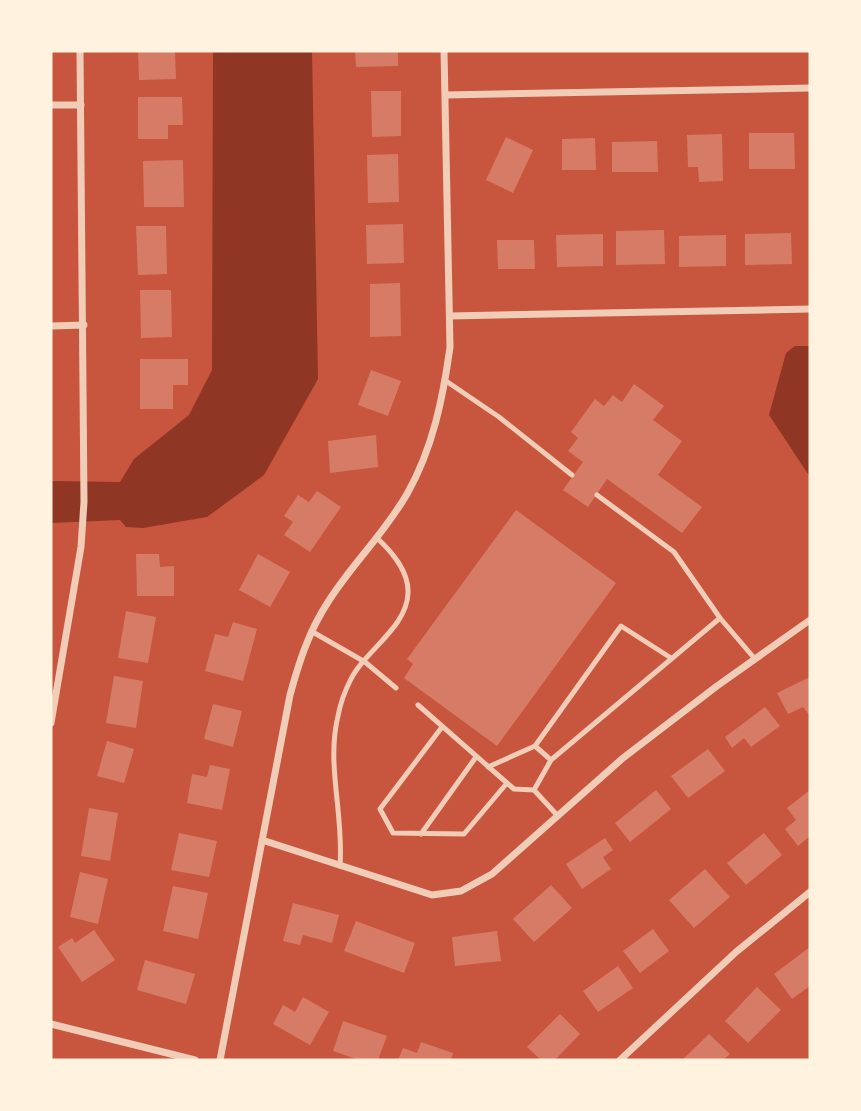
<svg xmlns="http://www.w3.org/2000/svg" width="861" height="1111" font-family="Signika,sans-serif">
<rect width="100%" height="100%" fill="#c8553d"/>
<path fill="#8f3625" d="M213 51H312L318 379 264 475 207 517 143 528 126 527 120 520 51 523V481L120 482 134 459 189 415 212 370Z
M795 346H810V477L769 415 786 353Z"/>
<path fill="#d67c66" d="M138 51 175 52 176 79 139 80Z
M355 51H398V66L356 67Z
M371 91H401V136L372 137Z
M138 97H182L183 125H168V139H138Z
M749 133H794L795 169H749Z
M722 134 723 181 699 182 698 167H688L687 135Z
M506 137 533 150 513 193 486 180Z
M595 138 596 170H562V139Z
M657 141 658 172H612V142Z
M398 154 399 202 368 203 367 155Z
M183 160 184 207H144L143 161Z
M403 224 404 263 367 264 366 225Z
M136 226H166L167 274 138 275Z
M664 230 665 264 616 265V231Z
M791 233 792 264 745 265V234Z
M603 234V266L557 267 556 235Z
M726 235V266L679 267V236Z
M497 240H534L535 269H498Z
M400 283 401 336 370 337V284Z
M140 290H171L172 337 141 338Z
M140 359H188V385H173V409H140Z
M371 370 401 381 388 416 358 405Z
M634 384 664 406 653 420 682 441 658 475 702 507 682 533 607 479 588 507 563 490 583 462 568 451 578 438 571 432 595 399 604 406 613 395 622 402Z
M376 435 378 467 330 473 328 441Z
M317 491 341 507 310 552 284 535 293 522 284 516 298 495 309 502Z
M516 510 616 583 497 746 404 678 413 664 407 659Z
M136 554H159L160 567 174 566V596H137Z
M258 554 290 572 270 607 239 590Z
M126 611 156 617 148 663 118 658Z
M233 622 257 629 243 681 205 671 215 634 228 637Z
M114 676 143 681 136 728 106 723Z
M810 677V716L803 707 788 714 777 693Z
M213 704 242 711 233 747 204 739Z
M765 707 780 726 751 747 744 738 732 748 725 737Z
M107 741 134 749 124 783 97 776Z
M708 749 725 771 688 798 671 776Z
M210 765 230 769 222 810 187 803 192 774 207 777Z
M656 790 671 809 630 842 615 823Z
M810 790V836L798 846 785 829 796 820 787 808Z
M89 808 118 813 110 861 81 856Z
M179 833 217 841 209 877 171 870Z
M764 833 782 855 746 885 727 863Z
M605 838 613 850 603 857 611 869 582 889 566 864Z
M705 869 730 897 694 928 669 900Z
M80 872 108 879 98 924 70 917Z
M551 885 572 908 534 942 513 919Z
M173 886 208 893 198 939 163 931Z
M293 903 339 915 332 943 303 935 300 945 283 941Z
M356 921 415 943 404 973 344 951Z
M653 929 669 951 640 973 623 951Z
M94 930 115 960 82 982 58 947 72 938 75 943Z
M497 931 501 961 455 966 452 937Z
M810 947V986L792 999 774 974Z
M145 960 195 974 186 1004 137 990Z
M618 966 633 988 598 1012 583 991Z
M757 987 781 1010 748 1043 725 1021Z
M303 997 329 1012 310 1045 273 1024 283 1005 295 1012Z
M560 1014 580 1034 555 1060H541L527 1047Z
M343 1021 387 1036 378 1060H359L333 1051Z
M709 1034 730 1054 723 1060H682Z
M421 1042 453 1053 451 1060H398L403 1048 417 1053Z"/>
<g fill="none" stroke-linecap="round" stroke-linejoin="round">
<path stroke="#f1ccb7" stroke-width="5" d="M446 381 499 417 572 475
M597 495 674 552 720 618
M311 631 365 662 396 688
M418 705 507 783 514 789 534 790 557 815
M442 727 380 809 393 833 464 834 507 783
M535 746 621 626 671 658
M488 767 535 746 551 760
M534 790 551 760 720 618 755 659
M421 834 476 757
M340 866C344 814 326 765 338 716 340 705 345 691 350 681 364 651 407 628 408 593 409 571 392 552 377 538"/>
<path stroke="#f1ccb7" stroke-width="7" d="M445 95 810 88
M51 105H81
M450 316 810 309
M51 326 84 325
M51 723 81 547 84 502 80 51
M262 840 432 895 461 891 492 874 623 758 717 686 810 620
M51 1024 195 1060
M220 1060 290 695C299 662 309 631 328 602 352 564 384 534 407 494 433 448 443 398 450 347L444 51
M620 1060 736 952 810 892"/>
</g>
<rect width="861" height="1111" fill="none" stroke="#fff3e0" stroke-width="105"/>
</svg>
